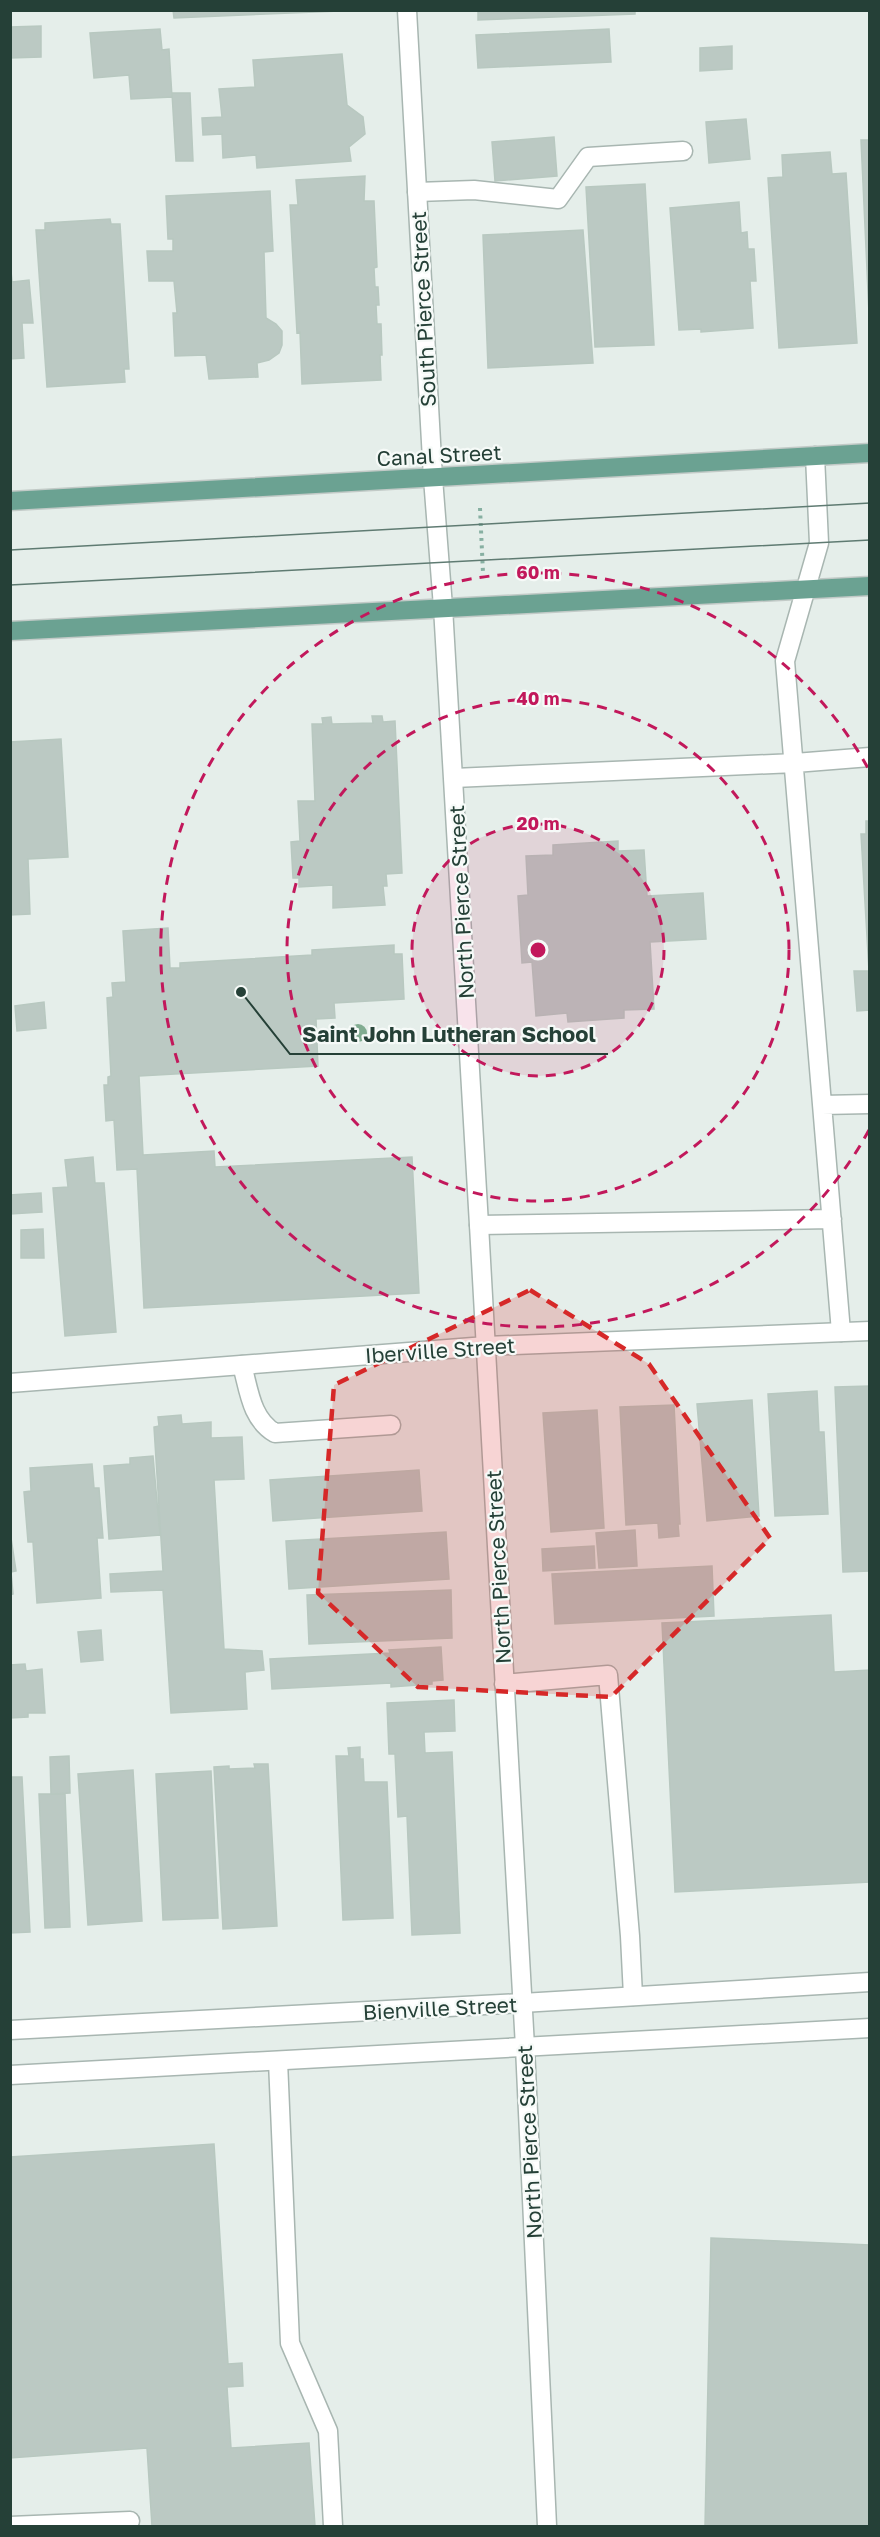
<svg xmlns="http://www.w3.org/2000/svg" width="880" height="2537" font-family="'Golos Text',sans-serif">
<rect width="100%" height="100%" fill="#e5eeea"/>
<path fill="#bbc9c3" stroke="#b8c8c0" stroke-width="1.5" d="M173 10H339V11L174 18Z
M478 10H635V14L478 20Z
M41 26V57L10 58V27Z
M160 29 162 50 169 49 172 97 131 99 129 75 94 78 90 33Z
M609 29 611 62 478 68 476 35Z
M732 46V69L700 71V48Z
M342 54 347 105 363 117 365 134 349 147 351 161 257 168 256 155 223 158 222 134 203 135 202 118 222 117 219 89 255 87 253 60Z
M172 93H190L193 161H176Z
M746 119 750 159 709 163 706 122Z
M554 137 557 176 495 181 492 142Z
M861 140H870V335Z
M830 152 832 174 846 173 857 343 779 348 768 178 783 177 782 155Z
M365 176 364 201H374L377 267 374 268 375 287H378L379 305H376L377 324H381L382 355H380L381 380 302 384 300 332 297 333 290 205H298L296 180Z
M645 184 654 345 595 347 586 187Z
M270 191 273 251 264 252 266 318 276 324 282 331V345L279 353 269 360 257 363 258 377 209 379 206 355 175 356 173 313H177L174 281H149L147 251H173V239H168L166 196Z
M739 202 741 233 747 232 748 249H754L756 281H750L753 328 701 332V329L679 330 670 208Z
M110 219 111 224H120L129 369H124L125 382 47 387 36 230H45V223Z
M583 230 593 363 488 368 483 235Z
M10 260 12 282 29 280 33 323H22L24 358 10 359Z
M372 716H382L383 722 395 721 402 873 386 874 387 886H383L385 905 333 908V885L299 887V878H293L291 842 300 841 298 801H315L312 724H323L322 718 331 717 332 724 373 723Z
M61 739 68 857 28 859 30 914 10 915V742Z
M866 821H870V1010L857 1011 854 971H869L861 834H866Z
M618 841V851L644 850 647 896 703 893 706 939 650 942 654 1009 624 1010V1018L568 1022 567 1013 536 1016 532 962 522 963 518 896 528 895 526 856 553 855V845Z
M168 928 170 968H180V963L312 955V950L394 945V954H402L404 999 334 1003 335 1018 316 1019 318 1066 139 1076 143 1155 214 1151 215 1167 412 1157 419 1293 144 1308 137 1169 117 1170 114 1120 106 1121 104 1085H108V1077L111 1076 107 998 113 997 112 983 126 982 123 931Z
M44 1002 46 1028 17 1031 15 1006Z
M93 1157 95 1183H104L116 1332 65 1336 53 1188 68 1187 65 1160Z
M41 1193 42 1212 10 1214V1195Z
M43 1229 44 1258H21V1230Z
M870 1386V1571L843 1572 835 1387Z
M817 1391 819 1432H824L828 1514 775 1516 768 1394Z
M752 1400 759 1516 707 1521 697 1404Z
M674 1405 680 1524H678L679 1536 659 1538 658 1523 626 1525 620 1407Z
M597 1410 604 1528 551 1532 543 1413Z
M181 1415 182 1424 211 1422V1438L242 1437 244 1479 214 1480 224 1649 262 1651 264 1670 245 1672 247 1709 171 1713 163 1590 111 1592 110 1574 163 1571 154 1427 159 1426 158 1417Z
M153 1456 160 1535 109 1539 104 1466 130 1464V1458Z
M92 1464 94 1488H99L103 1538H97L101 1598 37 1603 33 1542H28L24 1492 31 1491 30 1468Z
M419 1470 422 1511 273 1521 270 1480Z
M635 1530 637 1566 599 1568 596 1533Z
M10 1531 16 1571 11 1572 13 1594 10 1595Z
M446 1532 449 1579 289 1589 286 1541Z
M594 1546 595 1568 543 1571 542 1549Z
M712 1566 714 1616 555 1624 552 1574Z
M451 1590 452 1638 309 1644 307 1595Z
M831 1615 834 1672 870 1670V1882L675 1892 662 1623Z
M101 1630 103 1660 81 1662 78 1632Z
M441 1647 443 1680 432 1681V1684L391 1687V1683L272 1689 270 1659 390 1653 389 1650Z
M25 1664 26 1671 42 1669 45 1713H28V1717L10 1718V1665Z
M454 1700 455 1731 424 1732 425 1753 452 1752 460 1933 412 1935 407 1816 398 1817 395 1754H389L387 1703Z
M360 1747V1759H363L364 1782H387L393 1918 343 1920 336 1756H349L348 1748Z
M69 1756 70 1793 51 1794 50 1757Z
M254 1764H268L277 1926 223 1929 214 1767 229 1766V1769L255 1768Z
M133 1770 142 1921 88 1925 78 1774Z
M211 1771 218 1918 163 1920 156 1774Z
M10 1777H22L30 1932 10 1933Z
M39 1794H65L70 1927 45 1928Z
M214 2144 228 2364 242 2363 243 2386 227 2387 231 2448 309 2443 315 2526H152L147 2448 10 2458V2157Z
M711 2238 870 2245V2526H705Z"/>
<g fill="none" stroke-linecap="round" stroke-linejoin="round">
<g stroke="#a8b6b1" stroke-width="21">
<path id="service" d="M417 192 474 190 558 199 588 157 683 151
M815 456 819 543 785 661 841 1332
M454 778 795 763 870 757
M822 1105 870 1104
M479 1225 832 1219
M242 1365C249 1390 251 1419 275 1433L391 1425
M504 1684 608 1675 630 1936 633 1996
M278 2061 290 2343 328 2431 333 2526
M10 2526 130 2521"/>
</g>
<g stroke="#a8b6b1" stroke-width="21">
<path id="minor" d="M407 10 433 478 443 607 479 1225 525 2047 547 2526
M10 1383 486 1346 870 1331"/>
</g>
<g stroke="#a8b6b1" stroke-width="21">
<path id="tertiary" d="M10 2030 522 2003 870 1982
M10 2075 870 2028"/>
</g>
<g stroke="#c2cac7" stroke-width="21">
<path id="primary" d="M10 501 870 453
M10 631 870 586"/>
</g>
<path stroke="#87b0a2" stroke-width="4" stroke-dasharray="3 4.5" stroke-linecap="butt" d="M480 508 483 573"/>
<use href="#service" stroke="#fff" stroke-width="18"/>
<use href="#minor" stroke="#fff" stroke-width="18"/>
<use href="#tertiary" stroke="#fff" stroke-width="18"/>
<use href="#primary" stroke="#6ba292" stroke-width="18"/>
<path stroke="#5f7b72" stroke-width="1.5" d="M10 550 870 503
M10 585 870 540"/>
</g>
<circle fill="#81ac91" cx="358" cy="1033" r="9"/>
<path fill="#d62828" fill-opacity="0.2" stroke="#d62828" stroke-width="4.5" stroke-dasharray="12 8" stroke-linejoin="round" d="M530 1290 649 1364 770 1538 611 1697 418 1687 318 1593 334 1385Z"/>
<circle cx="538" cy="950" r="126" fill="#c2185b" fill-opacity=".12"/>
<g fill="none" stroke="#c2185b" stroke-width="3" stroke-dasharray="10 8">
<circle cx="538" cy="950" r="126"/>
<circle cx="538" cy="950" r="251"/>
<path d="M869 1130A377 377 0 1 1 869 770"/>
</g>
<g text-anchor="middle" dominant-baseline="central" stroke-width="4.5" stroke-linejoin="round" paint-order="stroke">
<g font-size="21" fill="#254037" stroke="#f6faf8">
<text transform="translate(423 309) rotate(-93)">South Pierce Street</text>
<text transform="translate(439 455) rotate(-3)">Canal Street</text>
<text transform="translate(461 902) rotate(-93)">North Pierce Street</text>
<text transform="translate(440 1350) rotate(-4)">Iberville Street</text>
<text transform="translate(498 1567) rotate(-93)">North Pierce Street</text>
<text transform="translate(440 2008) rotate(-3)">Bienville Street</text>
<text transform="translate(529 2142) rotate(-93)">North Pierce Street</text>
</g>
</g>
<circle cx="538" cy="950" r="9" fill="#c2185b" stroke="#f6faf8" stroke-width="3"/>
<g font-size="18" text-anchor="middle" font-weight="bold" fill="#c2185b" stroke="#f6faf8" stroke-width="4.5" stroke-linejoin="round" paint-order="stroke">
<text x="538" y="579">60 m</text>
<text x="538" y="705">40 m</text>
<text x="538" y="830">20 m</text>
</g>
<path fill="none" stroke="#254037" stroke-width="2" d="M241 992L290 1054H608"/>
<circle fill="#254037" stroke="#f6faf8" stroke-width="2" cx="241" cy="992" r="6"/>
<g font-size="22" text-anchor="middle" font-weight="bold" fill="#254037" stroke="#f6faf8" stroke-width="4.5" stroke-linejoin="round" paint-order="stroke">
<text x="449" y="1042">Saint John Lutheran School</text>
</g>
<rect width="880" height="2537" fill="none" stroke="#254037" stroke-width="24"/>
</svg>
